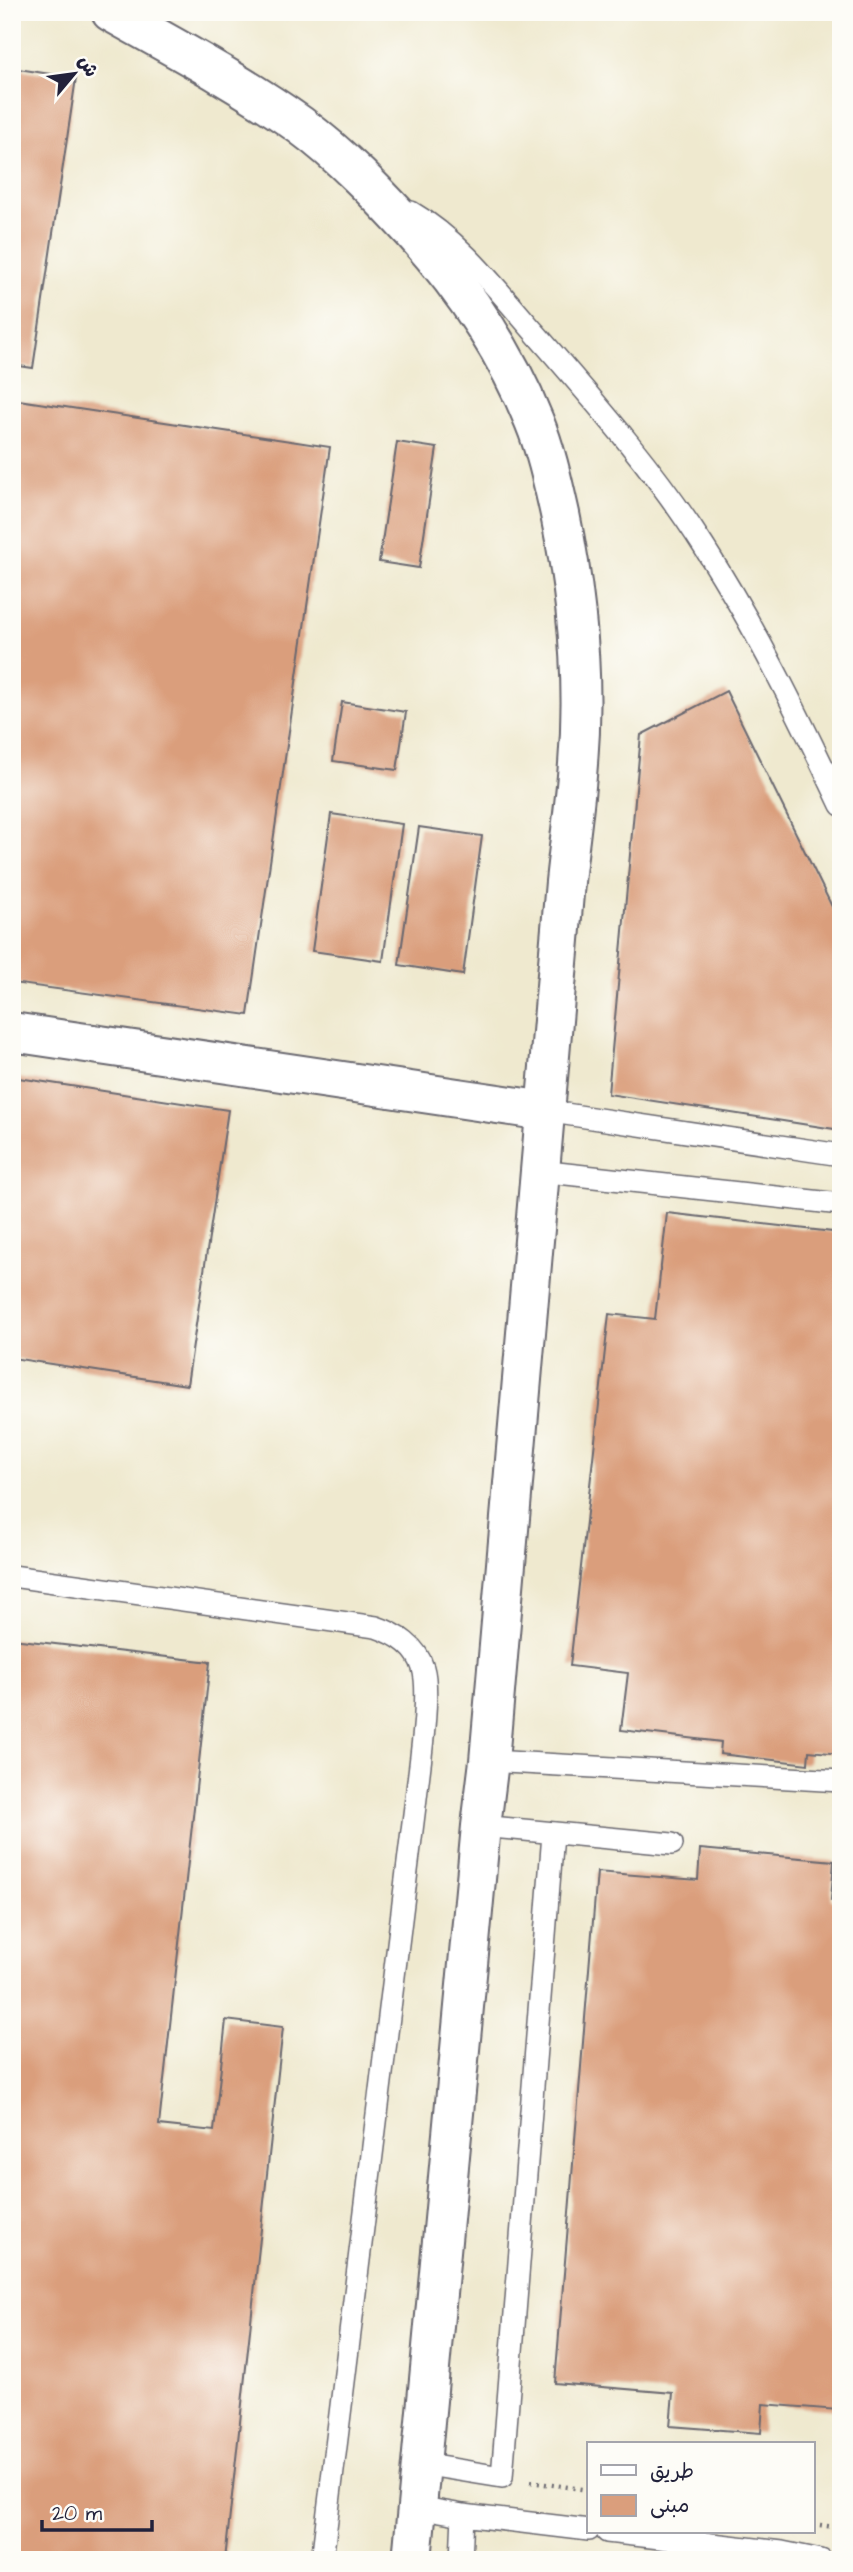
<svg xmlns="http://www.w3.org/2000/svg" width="853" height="2572" font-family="'Architects Daughter','Playpen Sans Arabic',sans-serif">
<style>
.building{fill:#da9e7c}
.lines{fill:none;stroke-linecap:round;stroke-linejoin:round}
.lane-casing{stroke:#6a686f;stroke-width:24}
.street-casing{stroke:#6a686f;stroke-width:42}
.path{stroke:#6a686f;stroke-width:4.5;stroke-dasharray:2 5;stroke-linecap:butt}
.lane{stroke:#fff;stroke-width:21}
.street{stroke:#fff;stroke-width:38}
</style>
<rect width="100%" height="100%" fill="#fdfcf7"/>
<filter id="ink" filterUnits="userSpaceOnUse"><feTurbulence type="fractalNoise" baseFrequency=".0143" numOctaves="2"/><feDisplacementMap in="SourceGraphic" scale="14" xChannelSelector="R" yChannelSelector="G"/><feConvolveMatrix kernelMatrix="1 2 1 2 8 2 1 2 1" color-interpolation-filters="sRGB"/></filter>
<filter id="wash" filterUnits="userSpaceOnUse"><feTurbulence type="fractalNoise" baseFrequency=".00686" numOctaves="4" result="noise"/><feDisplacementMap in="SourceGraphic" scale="28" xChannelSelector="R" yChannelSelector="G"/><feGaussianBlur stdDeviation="1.57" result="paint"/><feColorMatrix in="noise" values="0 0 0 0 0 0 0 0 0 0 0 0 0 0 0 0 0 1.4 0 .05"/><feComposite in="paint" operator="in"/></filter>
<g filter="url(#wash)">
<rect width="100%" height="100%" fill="#efe9cf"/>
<g id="blocks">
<!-- building -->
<path class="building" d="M12,68L76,78L33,368L12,365Z
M12,399L330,447L248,1015L12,983Z
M397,442L437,448L419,568L379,562Z
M726,691L841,925V1130L608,1094L641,735Z
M342,702L406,712L397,770L333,761Z
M331,814L402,824L383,961L312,951Z
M419,827L482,836L463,975L399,965Z
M12,1077L228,1110L187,1385L12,1358Z
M667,1213L841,1233V1754L809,1751L808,1764L720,1754L721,1742L621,1730L628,1673L570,1666L609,1314L655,1319Z
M12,1639L210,1662L159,2125L214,2131L226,2020L283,2027L225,2560H12Z
M700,1849L834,1861L831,1900L841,1901V2376L838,2410L763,2404L761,2433L670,2426L673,2393L555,2383L597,1872L698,1880Z"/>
</g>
</g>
<g filter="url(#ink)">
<use href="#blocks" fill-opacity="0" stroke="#6a686f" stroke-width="2"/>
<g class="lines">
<!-- lane casing -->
<g class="lane-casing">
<path id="lane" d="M411,212C461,241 498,291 536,334C595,402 656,471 704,547C756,628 800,718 841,805
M545,1111L841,1155
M539,1171L841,1204
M12,1576L376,1627C397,1634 417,1647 423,1668C431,1694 419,1769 416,1798L322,2560
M489,1761L841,1781
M481,1826L672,1844
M421,2464L502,2477L553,1834
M417,2507L463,2515L589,2530
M607,2532L782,2552L821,2560
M461,2560L463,2515"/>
</g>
<!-- street casing -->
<g class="street-casing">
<path id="street" d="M111,12C175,48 241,83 300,125C342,156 378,194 413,232C463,288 506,351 534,421C546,450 553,483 560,514C577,596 585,681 578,764C575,804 569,843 565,882L489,1761L481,1826L412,2560
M12,1032L545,1111"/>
</g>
<!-- path -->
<path class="path" d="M531,2482L589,2490
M813,2524L841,2528"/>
<!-- lane -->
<use href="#lane" class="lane"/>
<!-- street -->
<use href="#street" class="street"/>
</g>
</g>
<!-- margin -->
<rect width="853" height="2572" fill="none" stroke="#fdfcf7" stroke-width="42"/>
<!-- legend -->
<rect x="587" y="2442" width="228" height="91" fill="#fdfcf7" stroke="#a5a5ac" stroke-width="2"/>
<rect x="601" y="2465" width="35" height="10" fill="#ffffff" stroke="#a5a5ac" stroke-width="2"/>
<text x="650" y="2478" font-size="21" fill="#22223b">طريق</text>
<rect x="601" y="2495" width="35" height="21" fill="#da9e7c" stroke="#a5a5ac" stroke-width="2"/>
<text x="650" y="2512" font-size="21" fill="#22223b">مبنى</text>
<!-- north arrow -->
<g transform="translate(74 74) rotate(61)" stroke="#fdfcf7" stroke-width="5" paint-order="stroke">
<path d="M0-5L12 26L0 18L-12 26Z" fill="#22223b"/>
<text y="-10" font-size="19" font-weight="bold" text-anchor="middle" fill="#22223b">ش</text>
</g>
<!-- scale -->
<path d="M42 2520v10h110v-10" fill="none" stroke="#22223b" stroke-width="3.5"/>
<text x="52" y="2520" font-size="21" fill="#22223b" stroke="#fdfcf7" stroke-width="5" paint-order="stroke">20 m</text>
</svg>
